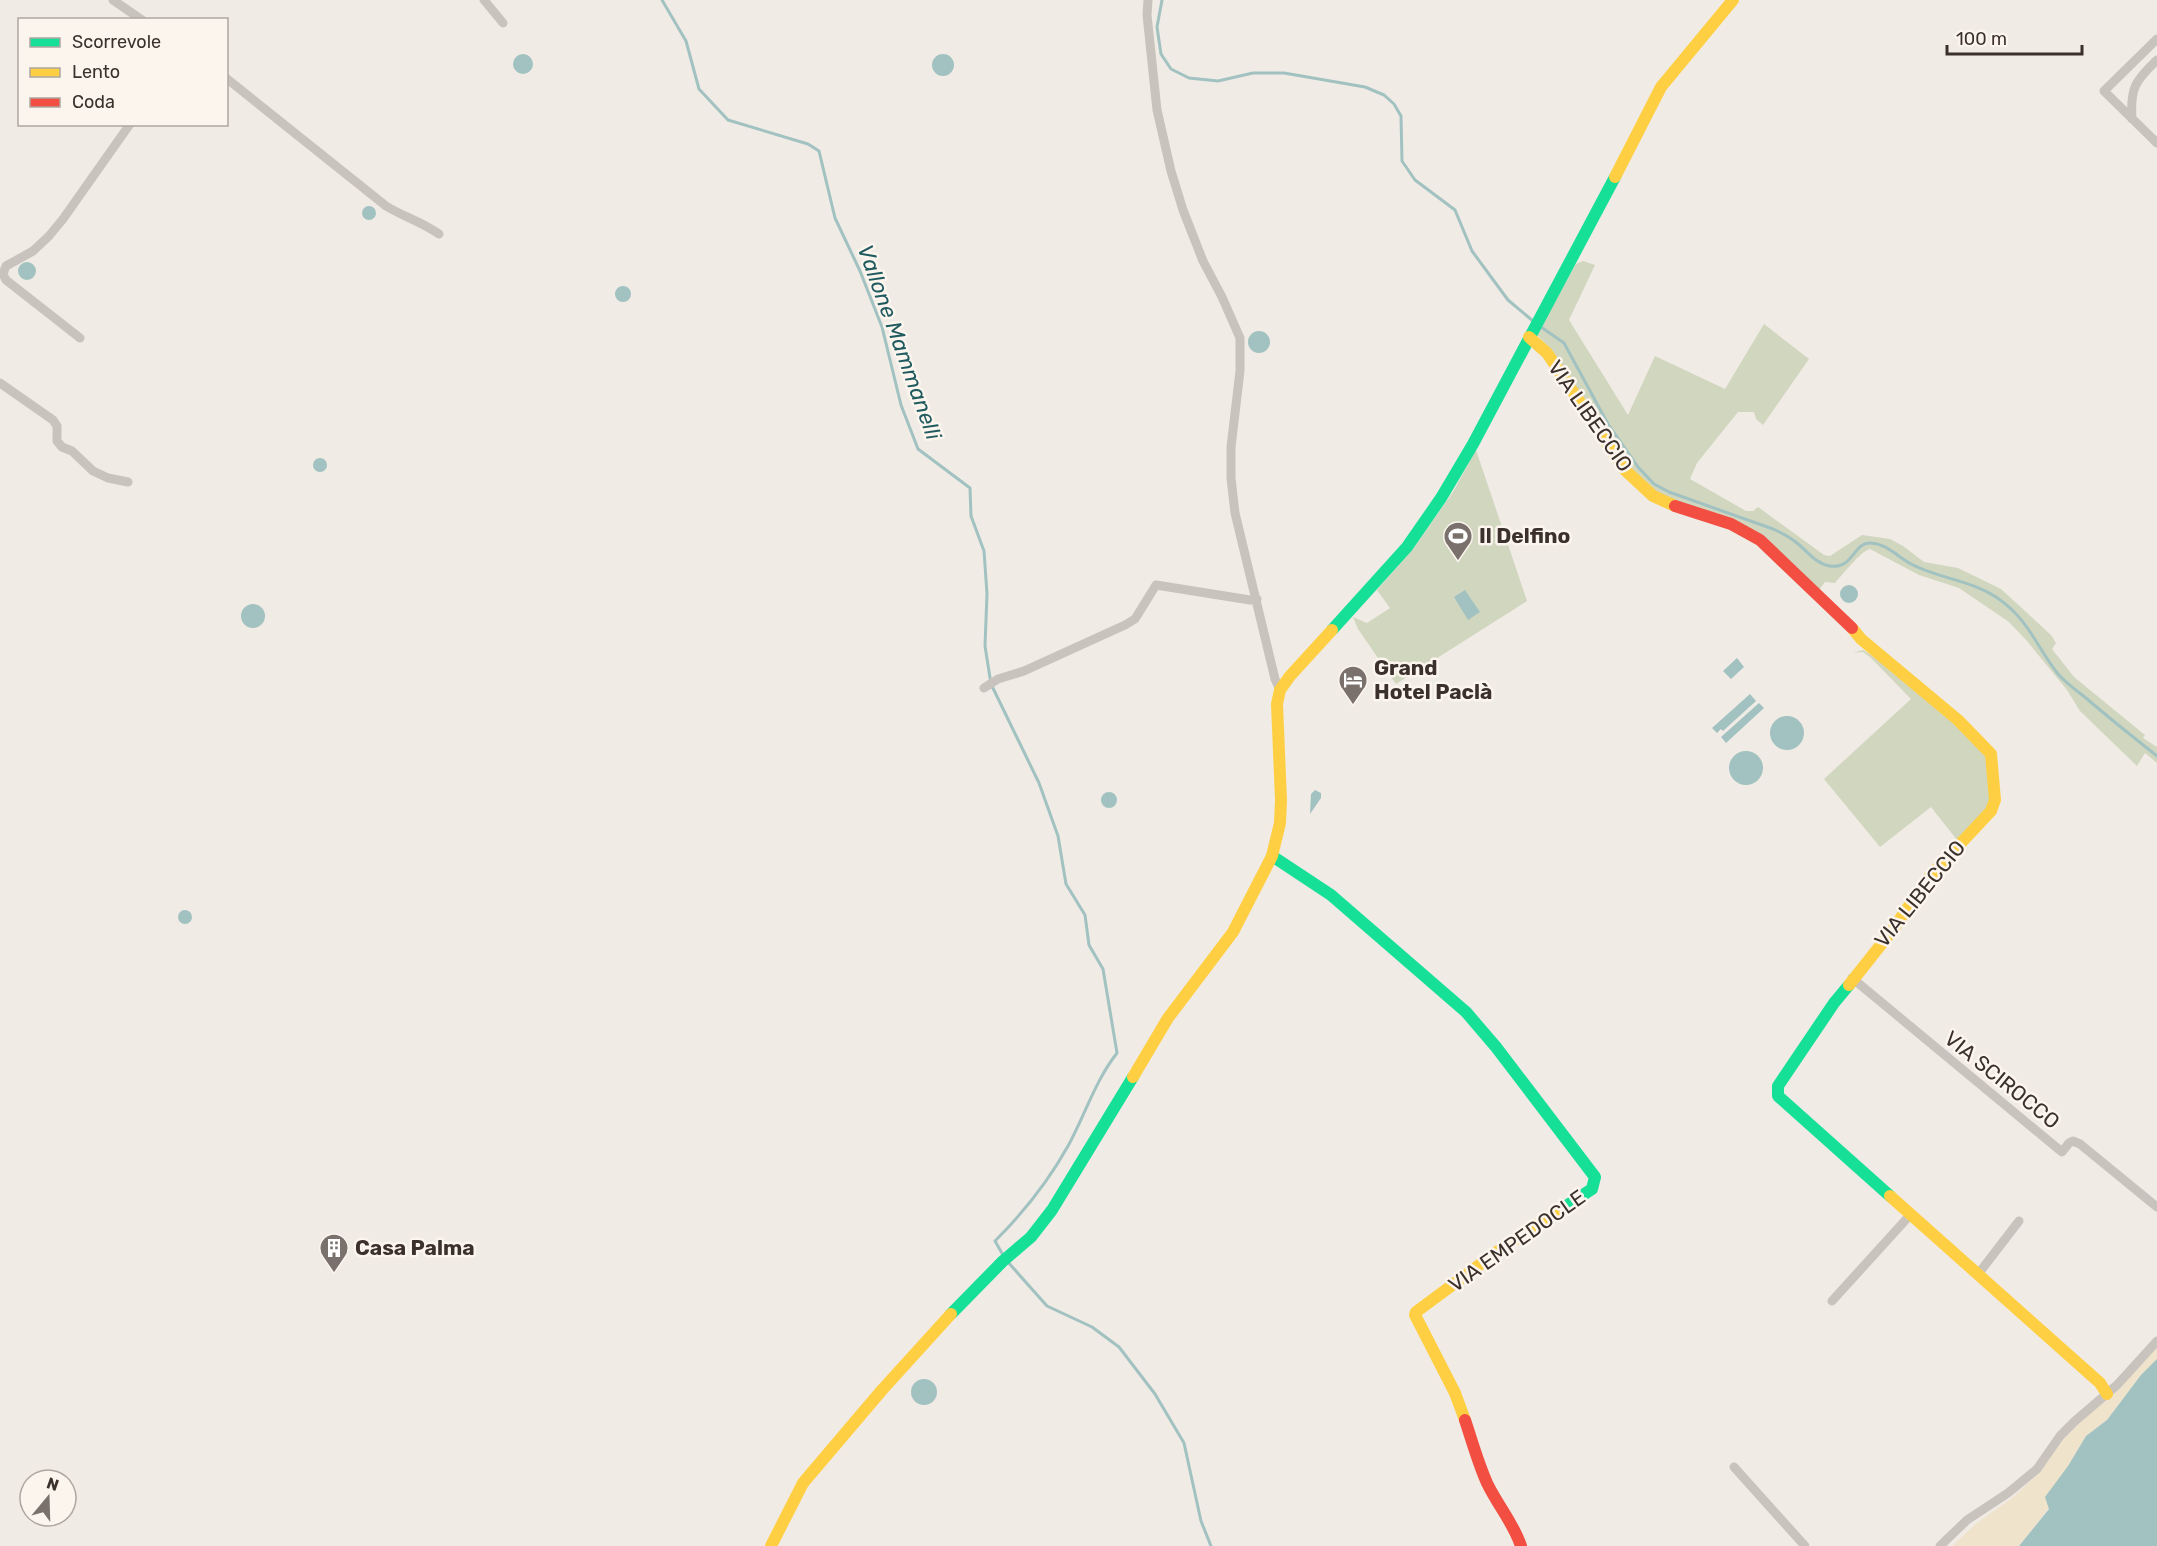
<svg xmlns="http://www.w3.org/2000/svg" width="2157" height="1546" font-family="Rubik,sans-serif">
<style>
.green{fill:#d1d6bf}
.sand{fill:#efe3cc}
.water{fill:#a1c2c1}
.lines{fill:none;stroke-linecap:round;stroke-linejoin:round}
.stream{stroke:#a1c2c1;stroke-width:3}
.street{stroke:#c9c3be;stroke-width:9}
.fast{stroke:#16e098;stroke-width:12}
.slow{stroke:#ffcf43;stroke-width:12}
.jam{stroke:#f24e42;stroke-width:12}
.labels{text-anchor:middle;stroke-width:5;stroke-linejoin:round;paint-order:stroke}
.street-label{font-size:21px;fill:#3b302b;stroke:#fbf5ee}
.poi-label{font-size:21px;font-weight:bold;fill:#3b302b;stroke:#fbf5ee;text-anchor:start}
.water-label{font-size:22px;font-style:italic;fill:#1f5a5e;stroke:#fbf5ee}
</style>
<rect width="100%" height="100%" fill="#f0ebe5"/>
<!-- green -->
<path class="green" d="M1583,261L1595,265L1569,320L1628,415L1655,356L1725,389L1764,324L1809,359L1763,425L1756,419L1754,412H1738L1697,463L1690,479L1746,511H1753L1758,507L1824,555L1830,556L1862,535L1890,539L1903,546L1924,562L1958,568L2001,589L2051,635L2056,643L2052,649L2074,677L2145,735L2143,738L2157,747V763L2145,753L2137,766L2080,711L2067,690L2027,641L2009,622L1959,588L1919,575L1870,549C1862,550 1842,575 1835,583L1825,582L1819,590L1798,572L1715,516L1655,492L1627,465L1547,345L1537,335L1576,264Z
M1476,450L1527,601L1396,684L1358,629L1353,617L1367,623L1390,608L1377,590L1414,548L1453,492Z
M1863,650L1868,653L1926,696L1988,756L1990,804L1957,840L1931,807L1880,847L1824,779L1911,699L1871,658L1863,652L1853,653Z"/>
<!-- sand -->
<path class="sand" d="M2157,1345V1359L2141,1375L2107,1420L2086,1436L2068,1466L2049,1508L2019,1546H1952L1978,1522L2012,1498L2040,1472L2062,1440Z"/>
<!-- water -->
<path class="water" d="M932 65a11 11 0 1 1 22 0a11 11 0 1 1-22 0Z
M513 64a10 10 0 1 1 20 0a10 10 0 1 1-20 0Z
M362 213a7 7 0 1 1 14 0a7 7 0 1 1-14 0Z
M18 271a9 9 0 1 1 18 0a9 9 0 1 1-18 0Z
M615 294a8 8 0 1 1 16 0a8 8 0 1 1-16 0Z
M1248 342a11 11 0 1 1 22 0a11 11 0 1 1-22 0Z
M313 465a7 7 0 1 1 14 0a7 7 0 1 1-14 0Z
M1840 594a9 9 0 1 1 18 0a9 9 0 1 1-18 0Z
M1465,590L1480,612L1468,620L1454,597Z
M241 616a12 12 0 1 1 24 0a12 12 0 1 1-24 0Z
M1737,658L1744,667L1731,679L1723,671Z
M1750,694L1756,701L1723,731L1721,729L1717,733L1712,728Z
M1759,703L1764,708L1726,743L1721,737Z
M1770 733a17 17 0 1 1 34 0a17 17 0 1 1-34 0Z
M1729 768a17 17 0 1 1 34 0a17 17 0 1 1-34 0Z
M1315,790L1321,793V798L1310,814L1311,794Z
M1101 800a8 8 0 1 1 16 0a8 8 0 1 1-16 0Z
M178 917a7 7 0 1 1 14 0a7 7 0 1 1-14 0Z
M2157,1359V1546H2019L2049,1509L2045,1497L2068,1466L2086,1436L2107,1420L2141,1375Z
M911 1392a13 13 0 1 1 26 0a13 13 0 1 1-26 0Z"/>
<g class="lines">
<!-- stream -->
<path class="stream" d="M662,0L686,41L699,89L728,120L808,144L819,151L835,218L860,271L882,327L901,405L918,449L970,488L971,516L984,551L987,594L985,646L991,684L1039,783L1058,836L1066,884L1085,915L1089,945L1103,969L1117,1053C1095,1081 1085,1115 1068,1146C1048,1182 1024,1212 995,1241L1003,1255
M1162,0L1157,27L1161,54L1171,69L1189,78L1218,81L1253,73H1284L1365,87L1384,95L1394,104L1401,116L1402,161L1415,180L1455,210L1472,251L1508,300L1533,321
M1541,327L1564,343L1608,424L1638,467L1654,484L1669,492L1773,529C1782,533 1790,537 1797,543C1807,551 1816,564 1830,566C1853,570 1854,541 1871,543C1887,544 1898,557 1911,564C1937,578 1970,580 1996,597C2028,618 2036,646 2058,674C2066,683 2077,691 2086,698C2109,718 2133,737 2157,756
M1007,1261L1047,1306L1092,1327L1119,1347L1155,1394L1184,1443L1201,1521L1211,1546"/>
<!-- street -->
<path class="street" d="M113,0L142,20
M484,0L503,23
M1148,0L1147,15L1157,110L1171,171L1183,210L1203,261L1222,297L1240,338V371L1231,447V478L1235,513L1275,679L1280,690
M2157,39L2104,91L2157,143
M226,78L386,206C404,217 420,221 439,234
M2132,119C2130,88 2135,81 2157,60
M80,338L6,280L3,274L6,266L33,251L49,236L63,219L130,124
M0,383L53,420L57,426V441L62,447L72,451L93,471L108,478L128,482
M984,688L998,679L1024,671L1125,625L1135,619L1156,585L1250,600L1257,599
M1852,978L2062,1152L2069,1143L2073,1141L2080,1144L2157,1207
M1979,1273L2019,1221
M1832,1301L1911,1214
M1734,1467L1805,1546
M1940,1546L1967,1520L2008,1493L2037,1469L2060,1436L2075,1421L2117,1385L2157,1341"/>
<!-- fast -->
<path class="fast" d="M1332,630L1407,547L1441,498L1473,444L1615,177
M1272,856L1331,895L1466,1012L1496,1047L1595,1177L1592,1189L1560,1210
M1849,985L1834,1003L1778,1086V1096L1890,1196
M951,1314L1003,1261L1031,1237L1052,1210L1133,1077"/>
<!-- slow -->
<path class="slow" d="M1615,177L1661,87L1733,0
M1529,337L1547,353L1625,470L1653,496L1675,506
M1849,985L1891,932L1930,876L1991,811L1995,800L1991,754L1958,720L1861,639L1852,628
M1133,1077L1168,1018L1233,932L1272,856L1280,823L1281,800L1277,704L1280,690L1290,676L1332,630
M1890,1196L2100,1383L2107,1394
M1465,1420L1455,1393L1415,1315L1416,1312L1505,1246L1560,1210
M771,1546L803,1483L882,1390L951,1314"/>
<!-- jam -->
<path class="jam" d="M1675,506L1731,524L1760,540L1852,628
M1465,1420C1472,1441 1478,1463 1487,1483C1498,1506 1513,1522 1521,1546"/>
</g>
<!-- icons -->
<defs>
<g id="stadium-pin" transform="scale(1.5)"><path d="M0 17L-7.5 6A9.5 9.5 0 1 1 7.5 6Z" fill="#7a716c" stroke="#fbf5ee"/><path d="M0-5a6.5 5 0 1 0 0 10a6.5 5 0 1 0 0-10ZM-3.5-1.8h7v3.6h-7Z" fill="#fff"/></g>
<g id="hotel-pin" transform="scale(1.5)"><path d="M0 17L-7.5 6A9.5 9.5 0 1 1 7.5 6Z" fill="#7a716c" stroke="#fbf5ee"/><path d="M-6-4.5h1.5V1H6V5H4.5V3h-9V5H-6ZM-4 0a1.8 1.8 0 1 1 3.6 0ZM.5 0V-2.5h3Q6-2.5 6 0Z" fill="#fff"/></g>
<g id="building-pin" transform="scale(1.5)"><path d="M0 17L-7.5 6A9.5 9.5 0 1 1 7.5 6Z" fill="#7a716c" stroke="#fbf5ee"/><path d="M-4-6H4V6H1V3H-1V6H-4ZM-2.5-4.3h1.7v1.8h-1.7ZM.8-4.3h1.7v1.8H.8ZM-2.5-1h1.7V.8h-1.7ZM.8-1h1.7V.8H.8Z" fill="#fff"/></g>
</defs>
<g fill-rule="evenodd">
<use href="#stadium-pin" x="1458" y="536"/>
<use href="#hotel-pin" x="1353" y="680"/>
<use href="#building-pin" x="334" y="1248"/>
</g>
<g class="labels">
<!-- street labels -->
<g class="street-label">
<text transform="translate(1590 416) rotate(55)" y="7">VIA LIBECCIO</text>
<text transform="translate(1920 894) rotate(-51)" y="7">VIA LIBECCIO</text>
<text transform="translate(2002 1080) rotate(39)" y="7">VIA SCIROCCO</text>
<text transform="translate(1517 1241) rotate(-35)" y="7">VIA EMPEDOCLE</text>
</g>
<!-- poi labels -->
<g class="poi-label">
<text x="1479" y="543">Il Delfino</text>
<text x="1374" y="675">Grand<tspan x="1374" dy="24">Hotel Paclà</tspan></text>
<text x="355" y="1255">Casa Palma</text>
</g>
<!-- water labels -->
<g class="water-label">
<text transform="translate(900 342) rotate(70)" y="8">Vallone Mammanelli</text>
</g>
</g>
<!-- legend -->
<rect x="18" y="18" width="210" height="108" fill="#fbf5ee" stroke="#aea6a0" stroke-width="1.5"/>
<rect x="30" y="38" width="30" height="9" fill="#16e098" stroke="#aea6a0" stroke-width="1.5"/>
<text x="72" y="48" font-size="18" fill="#3b302b">Scorrevole</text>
<rect x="30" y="68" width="30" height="9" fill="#ffcf43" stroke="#aea6a0" stroke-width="1.5"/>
<text x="72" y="78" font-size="18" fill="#3b302b">Lento</text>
<rect x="30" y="98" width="30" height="9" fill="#f24e42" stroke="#aea6a0" stroke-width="1.5"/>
<text x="72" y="108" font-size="18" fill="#3b302b">Coda</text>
<!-- north arrow -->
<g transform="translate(48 1498) rotate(19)"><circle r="28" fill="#fbf5ee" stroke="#aea6a0" stroke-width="1.5"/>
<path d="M0-4.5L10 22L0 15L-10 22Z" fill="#7a716c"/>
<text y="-9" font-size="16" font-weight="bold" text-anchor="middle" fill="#3b302b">N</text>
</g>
<!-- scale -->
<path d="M1947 45v9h135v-9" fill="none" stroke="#3b302b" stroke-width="3"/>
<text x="1956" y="45" font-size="18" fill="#3b302b" stroke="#fbf5ee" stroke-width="4.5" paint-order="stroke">100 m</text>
</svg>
